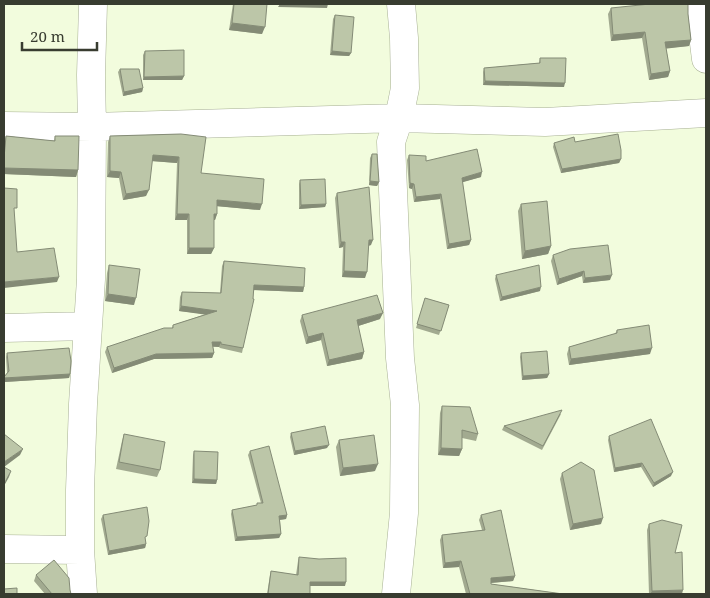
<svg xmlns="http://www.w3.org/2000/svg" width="710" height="598" font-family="'Noto Serif',serif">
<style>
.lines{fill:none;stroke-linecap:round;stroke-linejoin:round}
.minor-casing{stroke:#a7b093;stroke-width:29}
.minor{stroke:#fff;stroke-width:28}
.wall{fill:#a2aa90}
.shaded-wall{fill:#848b76}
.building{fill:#bcc6a8;stroke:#848b76}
</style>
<rect width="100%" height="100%" fill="#f2fcdd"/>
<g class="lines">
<!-- minor casing -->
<g class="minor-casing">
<path id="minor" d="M701,4V19L706,59
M4,126L92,127L399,118L545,122L706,113
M4,328L88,326
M4,549L80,550
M83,594L80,550V490L83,404L91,279L92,127L91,75L93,4
M396,594L404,513L405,405L400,358L391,142L399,118L405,88L404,38L401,4"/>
</g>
<!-- minor -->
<use href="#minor" class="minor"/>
</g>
<!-- wall -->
<path class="wall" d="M233,4H267L262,34L229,30Z
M611,8L688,14L691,40L689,46L666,48L670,71L668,77L649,80L642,38L611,41L608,14Z
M335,15L351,53L349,56L330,55L333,19Z
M145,51L184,76L182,80H143V55Z
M540,58L564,87L483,85V72L484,68L539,63Z
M120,69L143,88L142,92L123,96L118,72Z
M181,134L201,173L260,210L217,206V214L215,220H214V248L211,254H187V220H175L177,163L152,161L146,196L123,200L119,178L107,177L108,142L110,136Z
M6,136L54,141L55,136L78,170L76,177L4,174V142Z
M554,143L621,159L619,163L561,173L553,147Z
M372,154L379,182L377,186L369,185L370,158Z
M409,155L426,161L481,177L462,182L471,240L469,245L447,249L440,199L414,202L412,189L409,188L407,160Z
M300,180L326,204L325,207L299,209V184Z
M337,193L371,245L368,246L365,278L342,277L343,247L339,248L335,198Z
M521,204L551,246L548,254L522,259L518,211Z
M553,255L610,280L583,283L582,276L557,285L551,261Z
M224,261L304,287L303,292L253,290L243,348L242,353L220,348L219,347H213L214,353L212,358L154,359L112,373L105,352L107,347L172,328L173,325L206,314L179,311L180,297L182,292L220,293L222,266Z
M109,265L134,305L105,301L107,273Z
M496,275L540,291L500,301L495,279Z
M425,298L449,305L439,335L416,328Z
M302,315L380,319L358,326L364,352L362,359L327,366L321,340L306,344L300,321Z
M617,330L650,354L569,365L567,354L569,347L615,334Z
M7,353L70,374L69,378L4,382V377L7,373L6,357Z
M521,353L549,374L547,378L522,380L520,357Z
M442,406L478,434L476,441L462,438V449L459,456L438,455L440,413Z
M561,414L542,450L502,430L504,426Z
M291,433L327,448L294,455L290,437Z
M124,434L160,470L157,477L116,469L122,441Z
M609,436L671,476L653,487L641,467L614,472L608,440Z
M339,440L375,471L340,476L336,447Z
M194,451L217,480L216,484L192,483L193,455Z
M250,451L287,515L286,519L280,520L281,534L279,538L235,541L231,514L232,510L257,505V503H261L248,455Z
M562,473L601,524L570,530L560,479Z
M103,515L145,540L146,544L145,548L108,555L101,519Z
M481,515L515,576L513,581L491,583V584L563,594H466L459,567L443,568L440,540L442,535L482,530L479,520Z
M649,524L682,594H649L647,530Z
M299,557L345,586H310V594H267L270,575L271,571L296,575L298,561Z
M36,575L70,590L71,594H45L34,581Z"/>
<!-- shaded-wall -->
<path class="shaded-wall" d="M280,4H328L327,8L278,7Z
M232,23L265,27L262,34L229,30Z
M645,32L642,38L611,41L613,35Z
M691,40L689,46L663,49L665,42Z
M332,51L351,53L349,56L330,55Z
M670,71L668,77L649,80L651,74Z
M184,76L182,80H143L144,77Z
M485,81L565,83L564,87L483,85Z
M143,88L142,92L123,96L124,92Z
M153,155L179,157L177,163L151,161Z
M621,159L619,163L561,173L562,169Z
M4,168L78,170L76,177L4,174Z
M110,171L121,172L119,178L107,177Z
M482,172L481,177L460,183L462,178Z
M370,181L379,182L377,186L369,185Z
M410,183L414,184L412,189L409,188Z
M149,190L146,196L123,200L126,194Z
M441,194L440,199L414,202L416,197Z
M217,200L262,204L260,210L215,206Z
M326,204L325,207L299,209L301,205Z
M177,214H189L187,220H175Z
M214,214H217L215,220H211Z
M369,240H373L371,245L367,246Z
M471,240L469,245L447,249L449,244Z
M341,242H345L343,247L339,248Z
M551,246L548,254L522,259L525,251Z
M189,248H214L211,254H187Z
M344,271L367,272L365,278L342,277Z
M584,271L582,276L557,285L559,279Z
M612,275L610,280L583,283L585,278Z
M59,277L57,282L4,288V282Z
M254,285L304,287L303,292L252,290Z
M541,287L540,291L500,301L502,297Z
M108,294L136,298L134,305L105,301Z
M181,306L217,311L215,316L179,311Z
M383,313L380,319L355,327L357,320Z
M323,333L321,340L306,344L308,337Z
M212,342H221L219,347L210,346Z
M652,348L650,354L569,365L571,359Z
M364,352L362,359L327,366L329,360Z
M214,353L212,358L154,359L112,373L114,368L156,354Z
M70,374L69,378L4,382V378Z
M549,374L547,378L522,380L523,376Z
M329,445L327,448L294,455L295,451Z
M441,448L462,449L459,456L438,455Z
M23,449L20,455L4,467V462Z
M642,463L641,467L614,472L615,468Z
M378,464L375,471L340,476L343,468Z
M11,471L9,477L4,486V484Z
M673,472L671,476L653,487L654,483Z
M194,479L217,480L216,484L192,483Z
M287,515L286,519L278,520L279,516Z
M603,518L601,524L570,530L573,524Z
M281,534L279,538L235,541L237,537Z
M146,544L145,548L108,555L109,551Z
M461,561L459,567L443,568L445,563Z
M515,576L513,581L489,583L491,578Z
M310,582H346L345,586H309Z
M683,590L682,594H650L652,591Z"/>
<!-- building -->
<path class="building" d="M234,4H267L265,27L232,23Z
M650,4H688V14L691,40L665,42L670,71L651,74L645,32L613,35L611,8Z
M335,15L354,17L351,53L332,51Z
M184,50V76L144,77L145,51Z
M540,58H566L565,83L485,81L484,68L540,63Z
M120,69H139L143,88L124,92Z
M181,134L206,137L201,173L264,179L262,204L217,200V214H214V248H189V214H177L179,157L153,155L149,190L126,194L121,172L110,171V136Z
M618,134L621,150V159L562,169L554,143L574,137L575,142Z
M6,136L55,141V136H79L78,170L4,168V158Z
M477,149L482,172L462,178L471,240L449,244L441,194L416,197L414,184L410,183L409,155L426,156V161Z
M372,154H377L379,182L370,181Z
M325,179L326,204L301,205L300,180Z
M369,187L373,240H369L367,272L344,271L345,242H341L337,193Z
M4,188L17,189V208H14L17,252L54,248L59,277L4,282Z
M547,201L551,246L525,251L521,204Z
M608,245L612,275L585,278L584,271L559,279L553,255L570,249Z
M224,261L305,268L304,287L254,285L253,299H254L243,348L221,344V342H212L214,353L156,354L114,368L107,347L164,328H173V325L217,311L181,306L182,292L221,293Z
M109,265L140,269L136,298L108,294Z
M539,265L541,287L502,297L496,275Z
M377,295L383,313L357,320L364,352L329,360L323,333L308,337L302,315Z
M425,298L449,305L441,331L417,324Z
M649,325L652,348L571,359L569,347L617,333V330Z
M69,348L71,361L70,374L4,378V377L9,371L7,353Z
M547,351L549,374L523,376L521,353Z
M442,406L470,407L478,434L462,430V449L441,448Z
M562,410L543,446L504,426Z
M651,419L673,472L654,483L642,463L615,468L609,436Z
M325,426L329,445L295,451L291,433Z
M4,434L23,449L4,462Z
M124,434L165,442L160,470L119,462Z
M374,435L378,464L343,468L339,440Z
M269,446L287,515L279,516L281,534L237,537L232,510L257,505V503H263L250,451Z
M194,451L218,452L217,480L194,479Z
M581,462L594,470L603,518L573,524L562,473Z
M4,467L11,471L4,484Z
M147,507L149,521L147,536L145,537L146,544L109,551L103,515Z
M501,510L515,576L491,578V584L563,594H470L461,561L445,563L442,535L485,530L481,515Z
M662,520L682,525L675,553L682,552L683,590L652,591L649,524Z
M299,557L319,559L346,558V582H310V594H268L271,571L298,575Z
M54,560L69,578L70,590L71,594H52L36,575Z
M17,588V594H4V589Z"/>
<!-- border -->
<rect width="710" height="598" fill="none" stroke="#383c30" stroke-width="10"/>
<!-- scale -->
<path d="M22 42v8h75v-8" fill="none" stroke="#383c30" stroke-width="2.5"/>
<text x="30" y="42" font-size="15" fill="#383c30" stroke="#f2fcdd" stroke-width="4" paint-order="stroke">20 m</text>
</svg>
